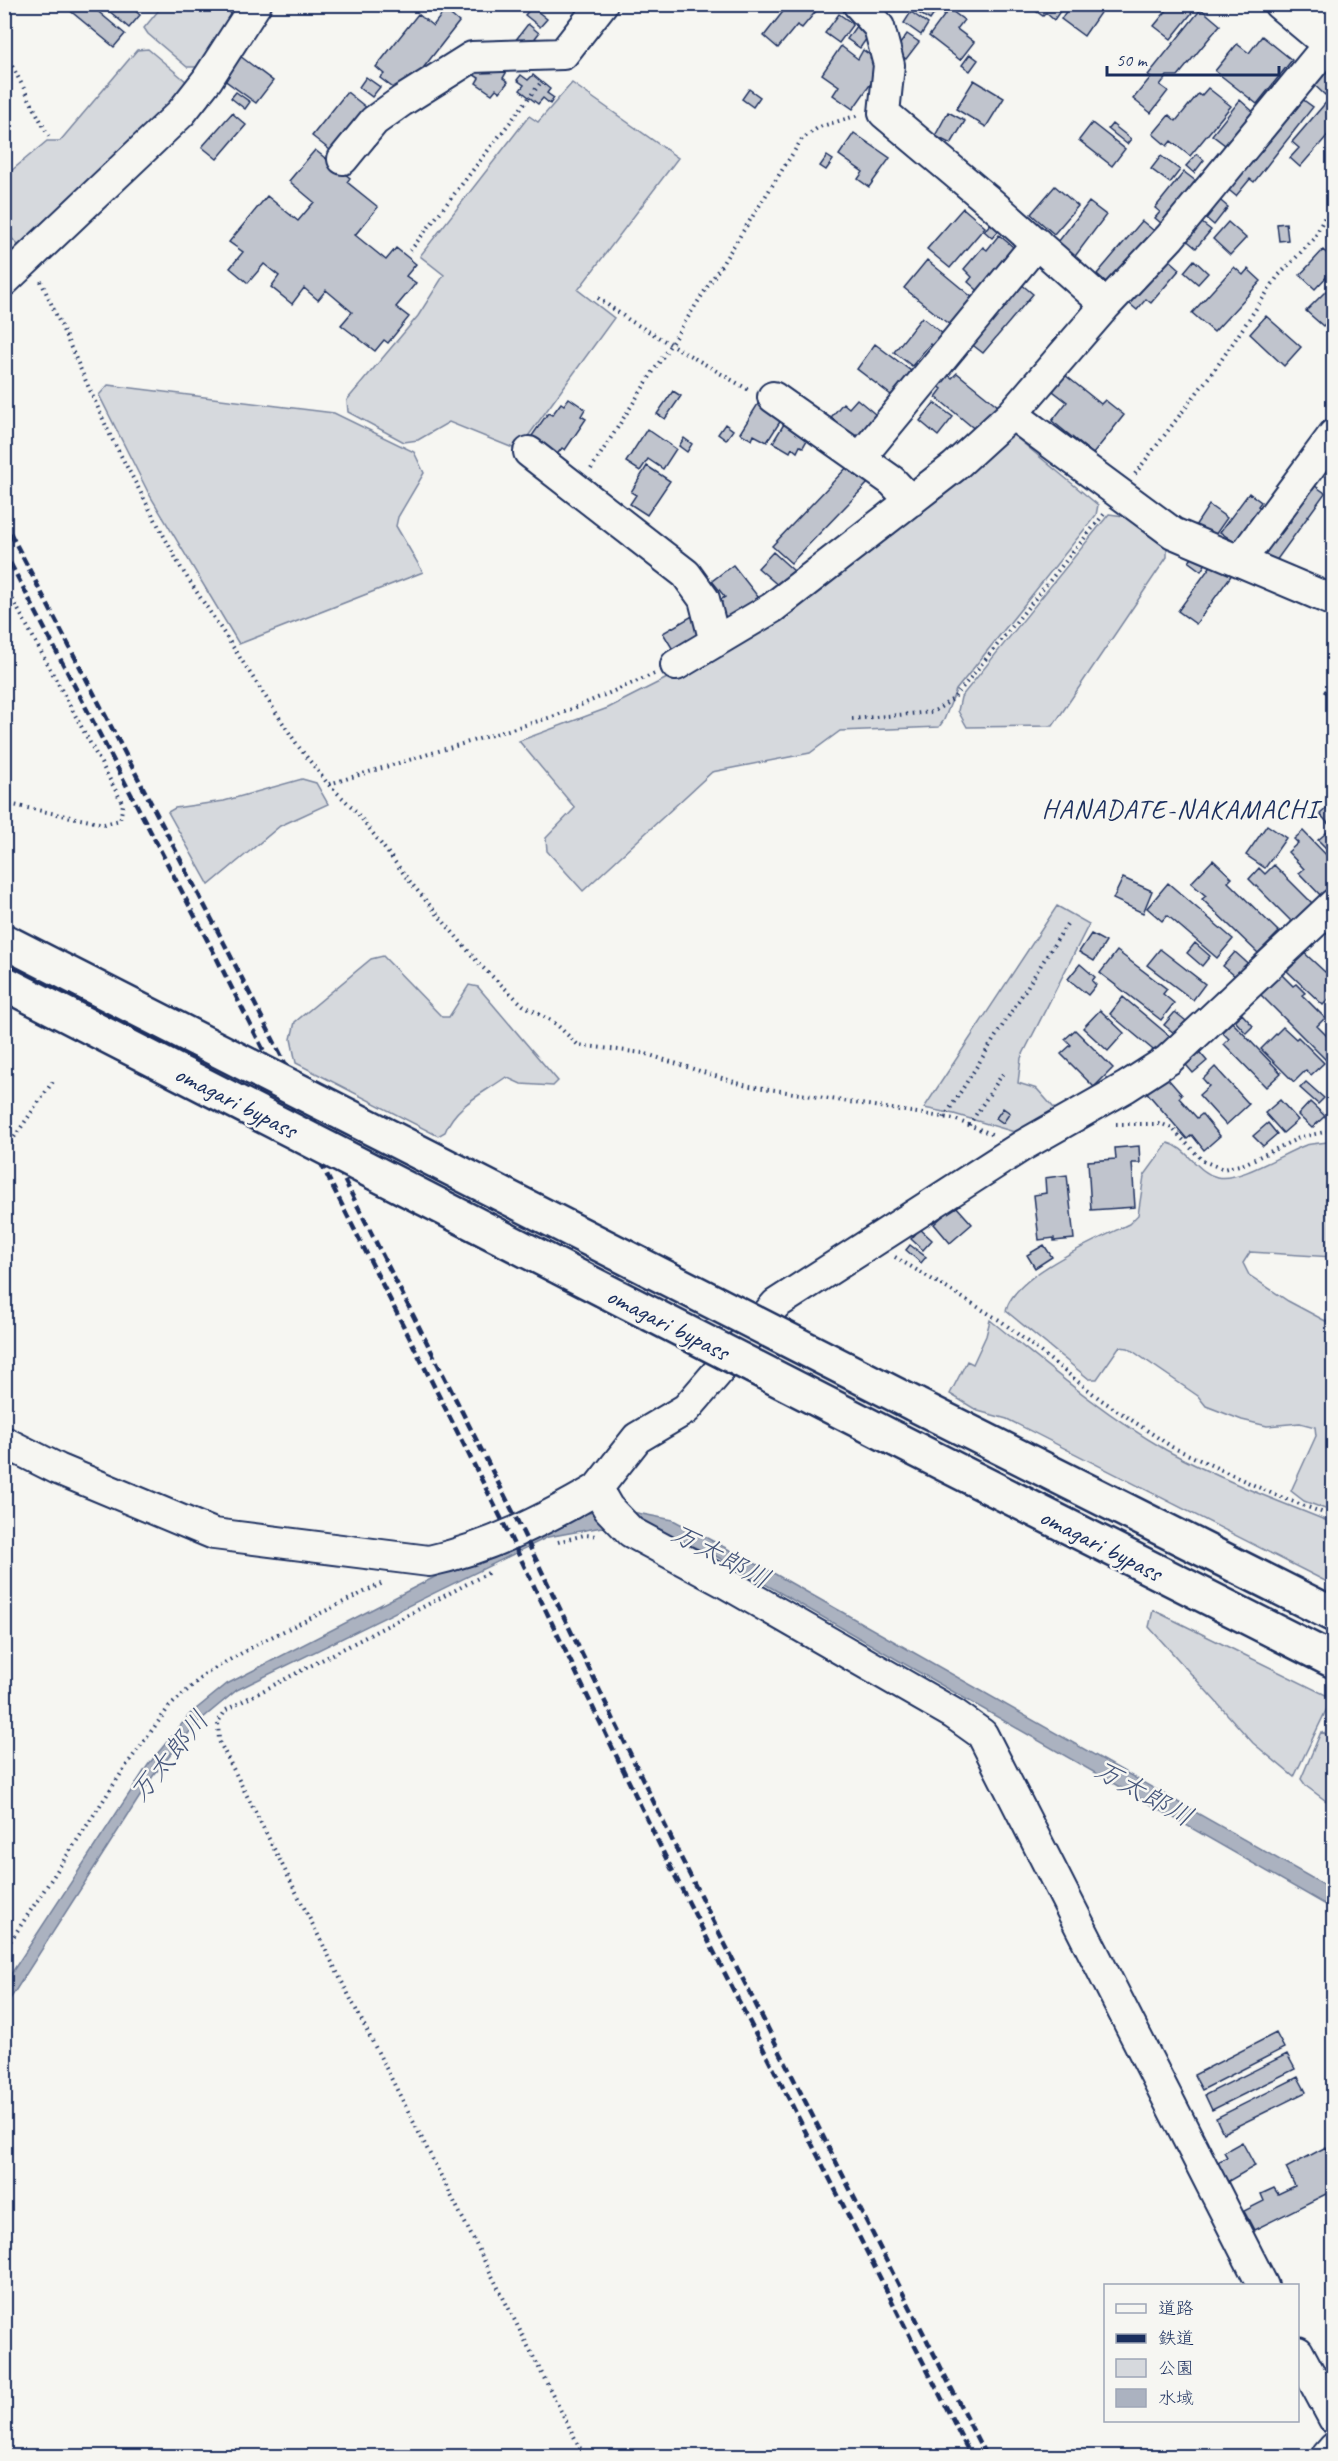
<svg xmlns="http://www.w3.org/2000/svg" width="1338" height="2461" font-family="Caveat,'Klee One',sans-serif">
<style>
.green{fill:#d6d9dd;stroke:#78849e;stroke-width:1.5}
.water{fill:#abb2c0;stroke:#717e99;stroke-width:1.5}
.building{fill:#c0c4cd;stroke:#1b2f5e;stroke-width:1.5}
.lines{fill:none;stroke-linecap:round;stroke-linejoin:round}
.minor-casing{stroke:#1b2f5e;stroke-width:34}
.highway-casing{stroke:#1b2f5e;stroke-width:38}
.path{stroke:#1b2f5e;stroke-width:4;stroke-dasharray:1.5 4.5;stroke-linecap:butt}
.minor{stroke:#f6f6f2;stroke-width:30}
.highway{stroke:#f6f6f2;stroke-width:33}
.rail{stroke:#1b2f5e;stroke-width:4.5;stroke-dasharray:9 4.5;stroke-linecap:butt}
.highway-bridge-casing{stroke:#1b2f5e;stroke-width:38;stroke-linecap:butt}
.highway-bridge{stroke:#f6f6f2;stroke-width:33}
.labels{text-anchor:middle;stroke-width:5;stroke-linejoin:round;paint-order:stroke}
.street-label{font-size:26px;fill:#1b2f5e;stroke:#f6f6f2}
.neighbourhood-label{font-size:27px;letter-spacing:1.5px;fill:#1b2f5e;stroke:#f6f6f2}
.water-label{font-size:27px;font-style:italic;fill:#46567b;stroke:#f6f6f2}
</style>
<rect width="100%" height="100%" fill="#f6f6f2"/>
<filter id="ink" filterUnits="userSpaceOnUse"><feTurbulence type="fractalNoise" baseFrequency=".0167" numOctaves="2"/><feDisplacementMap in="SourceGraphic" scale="12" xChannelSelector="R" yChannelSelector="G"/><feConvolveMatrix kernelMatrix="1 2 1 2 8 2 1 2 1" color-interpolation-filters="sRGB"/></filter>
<g filter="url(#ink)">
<!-- green -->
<path class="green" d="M163,5H240L197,67H187L148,34L144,28Z
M148,49L187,82L185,93L28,245H18L5,231V176L47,141H60L137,50Z
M572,83L678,158L578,290L614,318L518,450L449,422L418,440L404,442L348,412L347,400L418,316L444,275L420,256L529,116L538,122Z
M108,385L334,413L414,452L424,473L398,517L396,526L423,572L239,644L149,494L99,395Z
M1012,434L1098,505L1096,515L956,690L944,720L939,727L840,731L810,753L712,772L583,891L547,851L546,838L575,808L519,741L608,708L675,674Z
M1109,514L1124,516L1167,546V557L1053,726L967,727L958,711L961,697Z
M302,779L316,783L328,804L280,826L209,885L168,812L175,808L224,801Z
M1057,906L1089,924L1021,1058L1018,1083L1037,1089L1061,1116L1021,1134L954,1114L924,1108Z
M383,956L442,1017H449L469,985L478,987L558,1081L553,1086L521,1084L506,1077C484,1093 455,1105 445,1132L438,1136L296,1063L291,1039L295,1022L371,959Z
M1333,1141V1257L1250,1252L1243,1263L1249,1275L1288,1301L1333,1325V1512L1304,1501L1291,1491L1316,1436L1315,1427L1300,1423L1267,1426L1242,1420L1206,1406L1198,1396L1128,1348L1119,1347L1097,1379H1089L1006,1311C1012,1276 1099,1239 1129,1224L1138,1215L1144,1176L1168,1143C1187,1147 1196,1172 1217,1177C1240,1182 1283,1153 1306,1145C1314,1143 1324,1143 1333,1141Z
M990,1320C1046,1365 1103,1414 1166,1450C1219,1479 1277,1501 1333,1523V1585L1007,1419L978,1411L950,1394L967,1361L973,1364L986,1336Z
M1153,1610L1332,1698L1294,1777L1253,1743L1149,1627Z
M1321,1732L1333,1737V1806L1306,1786L1301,1779Z"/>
<!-- water -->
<path class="water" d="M632,1512L673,1520L775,1574L1333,1890V1909L714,1555L652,1530L602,1527L548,1537L237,1690L197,1723L153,1776L5,2007V1983L148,1765L190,1714L227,1684L458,1565L584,1513Z"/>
<!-- building -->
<path class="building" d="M62,4H89L125,34L114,47Z
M101,4H128L140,15L129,28Z
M789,4H822L802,28L797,25L778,48L764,36Z
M915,4H941L930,20L912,9Z
M1032,4H1065L1054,20L1046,13L1043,16L1030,7Z
M1071,4H1095L1102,10L1084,36L1061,19Z
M1172,4H1199L1171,39L1154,26Z
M532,7L547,19L540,27L525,15Z
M949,9L964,20L957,29L974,42L960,60L929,36Z
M1201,9L1220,25L1178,76H1167L1160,85L1168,91L1151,113L1133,99L1151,77L1148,75Z
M445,10L459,22L406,90H396L380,78L384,74L376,67L418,14L433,26Z
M911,12L928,24L921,35L904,23Z
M839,14L853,24L839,43L825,33Z
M528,24L539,33L526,50L515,41Z
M856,26L869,35L860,48L847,39Z
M907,34L919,42L906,59L895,51Z
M1262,36L1292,60L1257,104L1215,71L1237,44L1249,53Z
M841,46L858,59L863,50L884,65L853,109L833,95L839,86L822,74Z
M970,54L978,60L970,71L962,65Z
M240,56L273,81L256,103L223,79Z
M491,62L506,73L503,78L508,82L500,92L496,89L492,94L476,83L479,78L471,73Z
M1324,64L1334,72V86L1325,95L1309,80Z
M521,75L528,80L533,75L550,89L547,93L554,98L550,104L543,98L538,104L520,90L524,85L517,80Z
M366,77L380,87L372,97L359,87Z
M974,80L1004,98L986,127L956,109Z
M1208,88L1231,106L1190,156L1171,141L1167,146L1153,134L1169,115L1176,121L1198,94L1201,96Z
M749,89L760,97L753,107L742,99Z
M236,92L250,102L245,109L231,98Z
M347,92L367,108L350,128L335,154L312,136Z
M1298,96L1313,107L1254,182L1250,179L1236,196L1225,187Z
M1329,99L1334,102V128L1300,167L1290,158L1299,148L1292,142Z
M1240,100L1257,115L1229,148L1212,135Z
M948,112L965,121L951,144L935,136Z
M232,113L246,125L217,159L202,147Z
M1092,123L1125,149L1112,166L1079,140Z
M1112,124L1131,139L1127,144L1108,129Z
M854,133L890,158L869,187L858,179L863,172L839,155Z
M315,150L350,178L347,182L378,207L355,235L386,260L396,248L416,264L406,276L416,283L396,307L409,317L388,343L384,340L375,351L341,325L352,312L326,290L318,300L304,288L292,304L271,287L279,276L264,264L248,283L230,268L243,252L229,242L267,196L298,221L314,202L289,181Z
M1197,154L1204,160L1194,173L1186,166Z
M827,156L833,160L826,170L820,166Z
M1161,156L1180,170L1170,183L1151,169Z
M1184,172L1205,188L1168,229L1155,218L1160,212L1155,208Z
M1055,186L1078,206L1054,234L1031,214Z
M1216,197L1228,207L1214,225L1201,214Z
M1089,202L1106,215L1073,259L1055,246Z
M963,208L985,227L950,268L927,249Z
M996,218L1004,225L992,238L984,231Z
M1198,220L1211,230L1196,248L1184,238Z
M1142,221L1159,235L1114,289L1097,274Z
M1228,222L1246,238L1230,255L1213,239Z
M1286,223L1288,240L1279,241L1277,224Z
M999,235L1019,252L983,295L968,282L972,277L964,269L983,247L987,250Z
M1323,250L1334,260V269L1315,289L1300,275Z
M1163,254L1180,269L1151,303L1146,299L1137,310L1124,299Z
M927,260L973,298L951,326L904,288Z
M1194,260L1208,273L1198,284L1184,272Z
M1234,267L1243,275L1248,269L1261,281L1214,332L1192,313Z
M1020,283L1033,294L983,353L970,343Z
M1334,283V315L1323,326L1306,311Z
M1266,316L1301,347L1284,366L1250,334Z
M922,317L948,338L938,350L930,344L912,366L894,352Z
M875,344L911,371L906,378L908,380L895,398L857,369Z
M946,373L952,378L957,373L998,406L977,431L936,397L942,389L937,385Z
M1065,375L1101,404L1105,400L1124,415L1093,454L1052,421L1067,402L1053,391Z
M673,391L681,396L665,419L657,414Z
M569,398L585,409L581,416L586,419L565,450L562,448L555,457L527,443L548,413L552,415L561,403L564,405Z
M761,399L785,414L767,442L754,435L752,440L740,433Z
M857,399L881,419L860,444L827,422L843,403L849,408Z
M934,403L953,417L938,436L920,421Z
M787,419L811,433L803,447L800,446L797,452L792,448L790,452L773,442Z
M725,424L733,430L726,440L718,434Z
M647,429L676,449L663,469L648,459L640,471L626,462Z
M684,438L692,444L687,452L679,446Z
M851,463L870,481L791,563L772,546Z
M647,466L670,481L647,515L630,504L636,495L631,492Z
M1308,481L1325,493L1273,565L1254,551L1272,527L1281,534L1291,521L1283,516Z
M1249,493L1261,502L1258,506L1269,514L1243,548L1220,532Z
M1209,505L1227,518L1213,538L1195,526Z
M773,552L794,571L780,587L758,568Z
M1196,552L1208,560L1201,571L1189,562Z
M1215,560L1233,573L1196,624L1178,611Z
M733,565L759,598L726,622L715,608L722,602L720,600L725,597L712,581Z
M694,615L706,634L675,653L663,633Z
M1334,676V697L1324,692Z
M1334,802V856L1318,840L1332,828L1320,814Z
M1267,825L1286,838L1265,868L1246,855Z
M1303,831L1334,863V889L1323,898L1299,873L1304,869L1288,852L1298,843L1294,839Z
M1213,860L1232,878L1228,882L1279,932L1258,953L1202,899L1206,896L1191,883Z
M1274,865L1315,906L1295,925L1249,879L1259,868L1265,874Z
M1123,878L1152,891L1143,913L1113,899Z
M1168,883L1233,939L1217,958L1167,915L1162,921L1147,908Z
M1091,934L1106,942L1094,961L1079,952Z
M1195,943L1210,956L1202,966L1187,953Z
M1299,948L1325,972L1334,964V994L1323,1005L1287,971L1293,965L1287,960Z
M1160,949L1205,984L1193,1000L1147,965Z
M1117,951L1167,989L1163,994L1174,1003L1161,1020L1100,973Z
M1235,952L1253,968L1241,981L1223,966Z
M1080,964L1095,977L1092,981L1096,985L1088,995L1068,979Z
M1280,973L1293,986L1296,984L1305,993L1302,995L1325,1018L1317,1026L1334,1043V1068L1259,993Z
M1123,997L1172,1038L1158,1054L1110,1014Z
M1100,1010L1124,1033L1108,1051L1083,1028Z
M1175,1012L1190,1024L1179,1037L1164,1025Z
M1242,1014L1253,1026L1246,1033L1235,1021Z
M1232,1022L1281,1073L1266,1087L1224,1044L1229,1039L1222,1032Z
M1283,1027L1296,1039L1298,1037L1324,1063L1311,1075L1306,1070L1294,1082L1261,1049Z
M1075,1030L1113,1068L1094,1087L1061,1054L1071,1045L1065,1039Z
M1195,1047L1207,1061L1193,1073L1181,1059Z
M1215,1067L1249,1104L1226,1125L1199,1095L1209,1086L1203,1079Z
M1162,1072L1182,1095L1179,1098L1197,1118L1202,1114L1220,1136L1204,1150L1192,1135L1187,1139L1143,1088Z
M1306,1082L1324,1098L1318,1104L1300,1088Z
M1280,1100L1298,1120L1283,1133L1265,1113Z
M1310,1102L1325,1116L1312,1128L1298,1115Z
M1003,1108L1010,1113L1003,1123L996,1118Z
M1268,1123L1277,1134L1263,1146L1253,1136Z
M1139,1146L1140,1163H1132L1135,1207L1091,1210L1088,1161L1116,1159L1115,1148Z
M1067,1175L1074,1239L1054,1241V1238L1039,1240L1034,1195L1046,1193L1045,1178Z
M955,1205L972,1224L950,1243L934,1224Z
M920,1229L932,1240L923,1250L911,1239Z
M910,1245L926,1257L921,1263L906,1250Z
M1044,1245L1052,1257L1035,1268L1027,1255Z
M1276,2033L1284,2048L1202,2090L1194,2075Z
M1287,2054L1295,2069L1212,2110L1205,2095Z
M1298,2077L1306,2092L1223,2133L1216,2118Z
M1242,2142L1255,2166L1227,2182L1216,2163L1227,2157L1224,2152Z
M1326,2147L1334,2161V2190L1254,2230L1244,2211L1264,2201L1261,2194L1274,2188L1278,2194L1295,2186L1286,2168Z"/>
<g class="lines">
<!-- minor casing -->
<g class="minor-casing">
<path id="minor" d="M858,4L879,27L889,65L884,113L991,203L1106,305
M1279,4L1334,50
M1312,31L1334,8
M343,159L374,121L402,101L472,57L563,54L602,4
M4,281L181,113L207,80L256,4
M773,397L892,481L911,501
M1012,414L1173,533L1334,601
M529,452L686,574L704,599L715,642
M860,458L1037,243
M1240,561L1334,434
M676,665L772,608L954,467L1012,414L1106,305L1170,237L1328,45
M4,1442L58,1469L214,1534L429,1561C489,1548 544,1520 597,1489
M1263,2286L982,1734L954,1714L724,1582L631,1532L608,1508L597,1489L637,1438L686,1409L776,1304L1022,1146L1126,1087L1168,1060L1334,904
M1298,2352L1334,2419
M1327,2456L1334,2448"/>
</g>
<!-- highway casing -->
<g class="highway-casing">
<path id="highway" d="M914,1404L1334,1615
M895,1439L1334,1661"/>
</g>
<!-- path -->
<path class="path" d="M4,50L49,137
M410,251L542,81
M41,281L111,437L181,568L298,746L328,784L355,810L411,883L481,966L523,1005L556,1024L578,1045L643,1053L744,1085L954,1119L994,1135
M598,298L629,320L749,390
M591,469L802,139L819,127L859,115
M1135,474L1218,365L1278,276L1314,239L1334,198
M852,719L933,712L953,699L1105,513
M329,784L555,716L654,674
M4,803L104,824L120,820L123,804L6,587
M944,1118L1067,924
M1116,1124H1162L1172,1128L1203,1161L1223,1169L1244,1164L1301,1137L1334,1130
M969,1125L1004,1072
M4,1152L54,1080
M895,1257L1001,1321L1100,1399L1172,1447L1273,1494L1334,1517
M558,1542L584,1535L598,1536
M488,1573L226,1710L218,1722L219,1741L584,2456
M4,1951L128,1763L169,1707L205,1674L261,1642L385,1582"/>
<!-- minor -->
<use href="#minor" class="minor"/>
<!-- highway -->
<use href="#highway" class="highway"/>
<!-- rail -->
<path class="rail" d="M4,521L225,945L513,1512L677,1850L986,2456
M4,551L213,951L500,1516L665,1856L971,2456"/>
<!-- highway-bridge casing -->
<g class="highway-bridge-casing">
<path id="highway-bridge" d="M4,941L914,1404
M4,983L895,1439"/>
</g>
<!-- highway-bridge -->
<use href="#highway-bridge" class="highway-bridge"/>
</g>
</g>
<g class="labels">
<!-- street labels -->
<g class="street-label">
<text transform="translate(236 1101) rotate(27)" y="9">omagari bypass</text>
<text transform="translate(668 1323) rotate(27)" y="9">omagari bypass</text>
<text transform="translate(1101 1544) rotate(27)" y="9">omagari bypass</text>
</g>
<!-- neighbourhood labels -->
<g class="neighbourhood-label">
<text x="1180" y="818">HANADATE-NAKAMACHI</text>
</g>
<!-- water labels -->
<g class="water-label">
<text transform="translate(721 1556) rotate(28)" y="9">万太郎川</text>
<text transform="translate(169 1756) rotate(-51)" y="9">万太郎川</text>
<text transform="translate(1144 1793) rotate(29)" y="9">万太郎川</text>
</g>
</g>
<!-- margin -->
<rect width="1338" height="2461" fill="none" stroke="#f6f6f2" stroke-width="24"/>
<rect x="12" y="12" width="1314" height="2437" fill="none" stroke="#1b2f5e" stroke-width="2" filter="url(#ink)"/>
<!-- legend -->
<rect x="1104" y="2284" width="195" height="138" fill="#f6f6f2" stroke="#9ea6b7" stroke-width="1.5"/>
<rect x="1116" y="2304" width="30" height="9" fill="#f6f6f2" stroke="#9ea6b7" stroke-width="1.5"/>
<text x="1158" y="2314" font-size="18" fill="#1b2f5e">道路</text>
<rect x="1116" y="2334" width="30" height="9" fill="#1b2f5e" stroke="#9ea6b7" stroke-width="1.5"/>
<text x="1158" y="2344" font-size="18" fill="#1b2f5e">鉄道</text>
<rect x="1116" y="2359" width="30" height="18" fill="#d6d9dd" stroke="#9ea6b7" stroke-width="1.5"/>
<text x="1158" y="2374" font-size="18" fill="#1b2f5e">公園</text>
<rect x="1116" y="2389" width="30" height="18" fill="#abb2c0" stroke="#9ea6b7" stroke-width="1.5"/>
<text x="1158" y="2404" font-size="18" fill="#1b2f5e">水域</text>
<!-- scale -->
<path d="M1107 66v9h172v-9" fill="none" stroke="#1b2f5e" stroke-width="3"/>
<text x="1116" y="66" font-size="18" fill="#1b2f5e" stroke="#f6f6f2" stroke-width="4.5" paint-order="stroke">50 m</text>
</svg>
